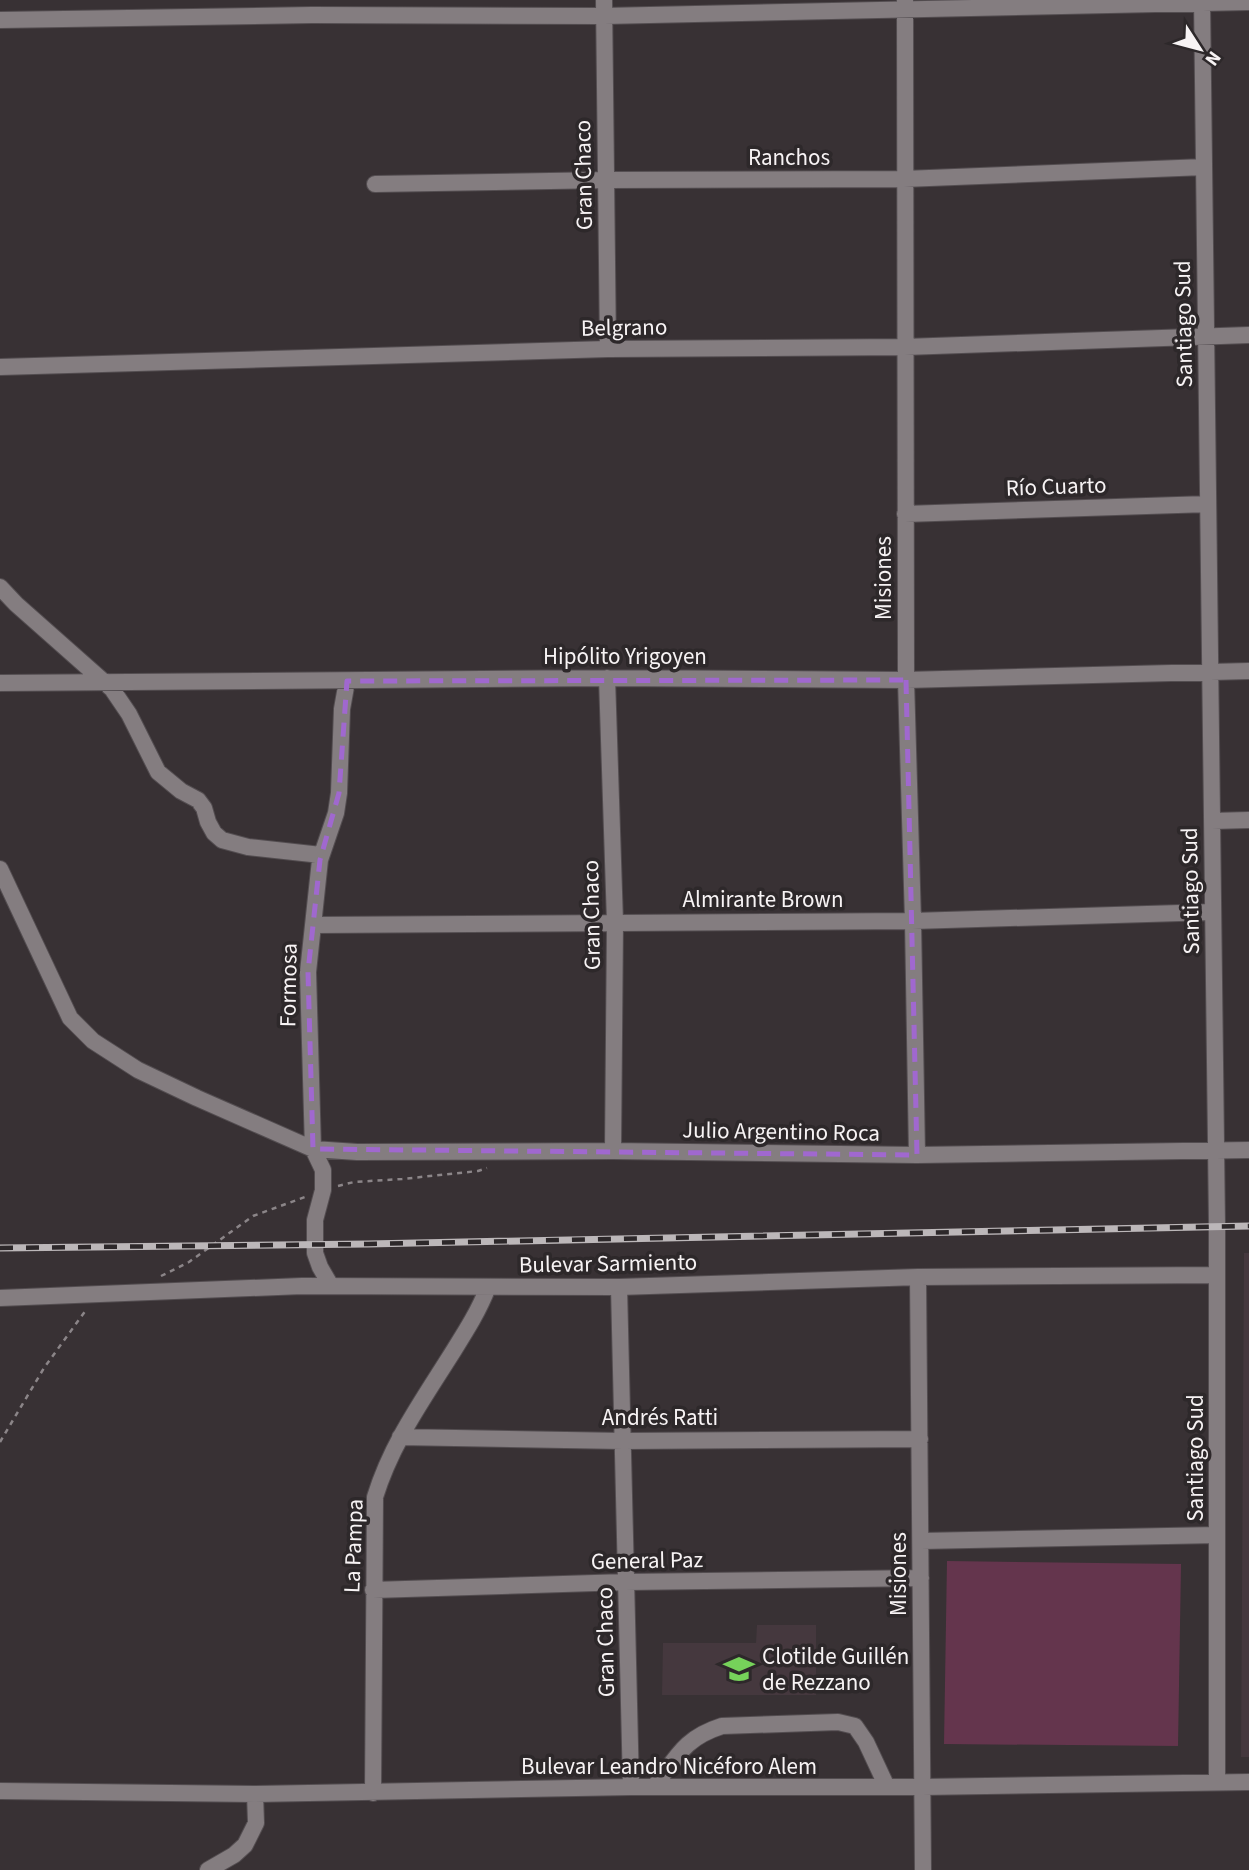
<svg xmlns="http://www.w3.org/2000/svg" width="1249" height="1870" font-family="'Source Sans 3',sans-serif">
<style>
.built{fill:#45383e}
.green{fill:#64354d}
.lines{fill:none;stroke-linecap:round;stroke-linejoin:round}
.minor-casing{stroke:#534d50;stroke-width:18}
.path{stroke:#8b8588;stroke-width:2.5;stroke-dasharray:5 5;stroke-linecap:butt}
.minor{stroke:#847d80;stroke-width:16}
.rail-casing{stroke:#bcb7b9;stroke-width:7}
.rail{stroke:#2d282a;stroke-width:4.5;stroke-dasharray:13;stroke-linecap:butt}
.marked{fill:none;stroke:#a068cf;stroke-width:5;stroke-dasharray:14 9;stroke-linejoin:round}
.labels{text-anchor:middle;stroke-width:7;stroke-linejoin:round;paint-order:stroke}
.street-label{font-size:23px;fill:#f7f3f4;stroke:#2d282a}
.poi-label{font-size:23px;fill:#f7f3f4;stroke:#2d282a;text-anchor:start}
</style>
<rect width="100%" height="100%" fill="#383134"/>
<!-- built -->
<path class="built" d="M1244,1253H1249V1757H1241Z
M757,1625H816V1695H662L663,1643H756Z"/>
<!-- green -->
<path class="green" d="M947,1561L1181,1564L1178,1746L944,1744Z"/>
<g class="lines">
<!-- minor casing -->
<g class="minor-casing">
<path id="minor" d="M604,0L608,349
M905,0L906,680L913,921L917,1155
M1202,0L1217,1226V1782
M0,20L312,15L604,16L1249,2
M375,184L606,180L904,179L1204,167
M0,367L608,349L905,347L1249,335
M905,514L1208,504
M0,587L16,604L112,689L129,714L158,772L181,791L198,800L204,808L208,822L214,833L222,840L248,847L321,855
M607,678L615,922L613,1151
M0,683L607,678L906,680L1249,671
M1212,821L1249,820
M0,869L70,1018L93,1041L138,1070L197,1098L313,1149L357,1152L613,1151L917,1155L1249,1150
M313,925L913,921L1213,912
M918,1277L923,1870
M331,1286L320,1267L315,1253V1220L323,1190V1170L313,1149L308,972L320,860L336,813L339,793L342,709L347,681
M619,1287L631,1787
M0,1298L302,1286L619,1287L918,1277L1217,1275
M400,1437L623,1441L920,1439
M921,1541L1217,1535
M373,1590L626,1582L921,1578
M654,1787C677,1757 684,1738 722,1726L838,1722L855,1726L866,1742L887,1787
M0,1791L255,1794L631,1787H922L1249,1782
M373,1793L375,1497C391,1445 420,1404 449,1358C464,1334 478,1313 488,1287
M208,1870L234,1855L245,1845L256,1823L255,1794"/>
</g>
<!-- path -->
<path class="path" d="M338,1186L354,1182L402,1179L478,1171L487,1168
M161,1276L189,1262L253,1216L305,1197
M0,1442L44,1368L86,1310"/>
<!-- minor -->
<use href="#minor" class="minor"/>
<!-- rail casing -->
<g class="rail-casing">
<path id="rail" d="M0,1248L368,1244L1249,1226"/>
</g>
<!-- rail -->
<use href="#rail" class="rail"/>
</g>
<!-- marked area -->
<path class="marked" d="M906,680L917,1155L313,1149L308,972L320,860L339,793L347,681Z"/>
<!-- icons -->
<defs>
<g id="school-bare" transform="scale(2.415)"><path d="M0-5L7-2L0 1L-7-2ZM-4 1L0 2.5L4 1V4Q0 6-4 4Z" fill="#76d25a" stroke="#2d282a" stroke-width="2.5" paint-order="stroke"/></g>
</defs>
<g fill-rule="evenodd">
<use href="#school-bare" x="739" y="1669"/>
</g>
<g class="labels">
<!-- street labels -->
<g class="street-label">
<text x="789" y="165">Ranchos</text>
<text transform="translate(583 175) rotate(-91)" y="8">Gran Chaco</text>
<text transform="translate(1183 324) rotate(-91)" y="8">Santiago Sud</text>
<text transform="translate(624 327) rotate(-1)" y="8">Belgrano</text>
<text transform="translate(1056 486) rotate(-2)" y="8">Río Cuarto</text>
<text transform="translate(883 578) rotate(-90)" y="8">Misiones</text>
<text x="625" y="664">Hipólito Yrigoyen</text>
<text transform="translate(1190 891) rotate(-91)" y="8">Santiago Sud</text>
<text x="763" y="907">Almirante Brown</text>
<text transform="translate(591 915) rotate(-91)" y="8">Gran Chaco</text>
<text transform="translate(288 985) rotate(-89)" y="8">Formosa</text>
<text transform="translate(781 1131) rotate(1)" y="8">Julio Argentino Roca</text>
<text transform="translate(608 1263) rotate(-1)" y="8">Bulevar Sarmiento</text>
<text x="660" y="1425">Andrés Ratti</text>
<text transform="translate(1195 1458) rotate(-90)" y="8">Santiago Sud</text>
<text transform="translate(353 1546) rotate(-88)" y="8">La Pampa</text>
<text transform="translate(647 1560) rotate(-1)" y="8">General Paz</text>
<text transform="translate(898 1574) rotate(-90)" y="8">Misiones</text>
<text transform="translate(605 1642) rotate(-91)" y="8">Gran Chaco</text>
<text x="669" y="1774">Bulevar Leandro Nicéforo Alem</text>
</g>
<!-- poi labels -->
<g class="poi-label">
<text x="762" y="1664">Clotilde Guillén<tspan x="762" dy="26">de Rezzano</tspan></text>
</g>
</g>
<!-- north arrow -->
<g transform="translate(1200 49) rotate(126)" stroke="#2d282a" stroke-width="5" paint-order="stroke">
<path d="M0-5L12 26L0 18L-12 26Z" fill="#f7f3f4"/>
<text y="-10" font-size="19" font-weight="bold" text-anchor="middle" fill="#f7f3f4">N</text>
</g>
</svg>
